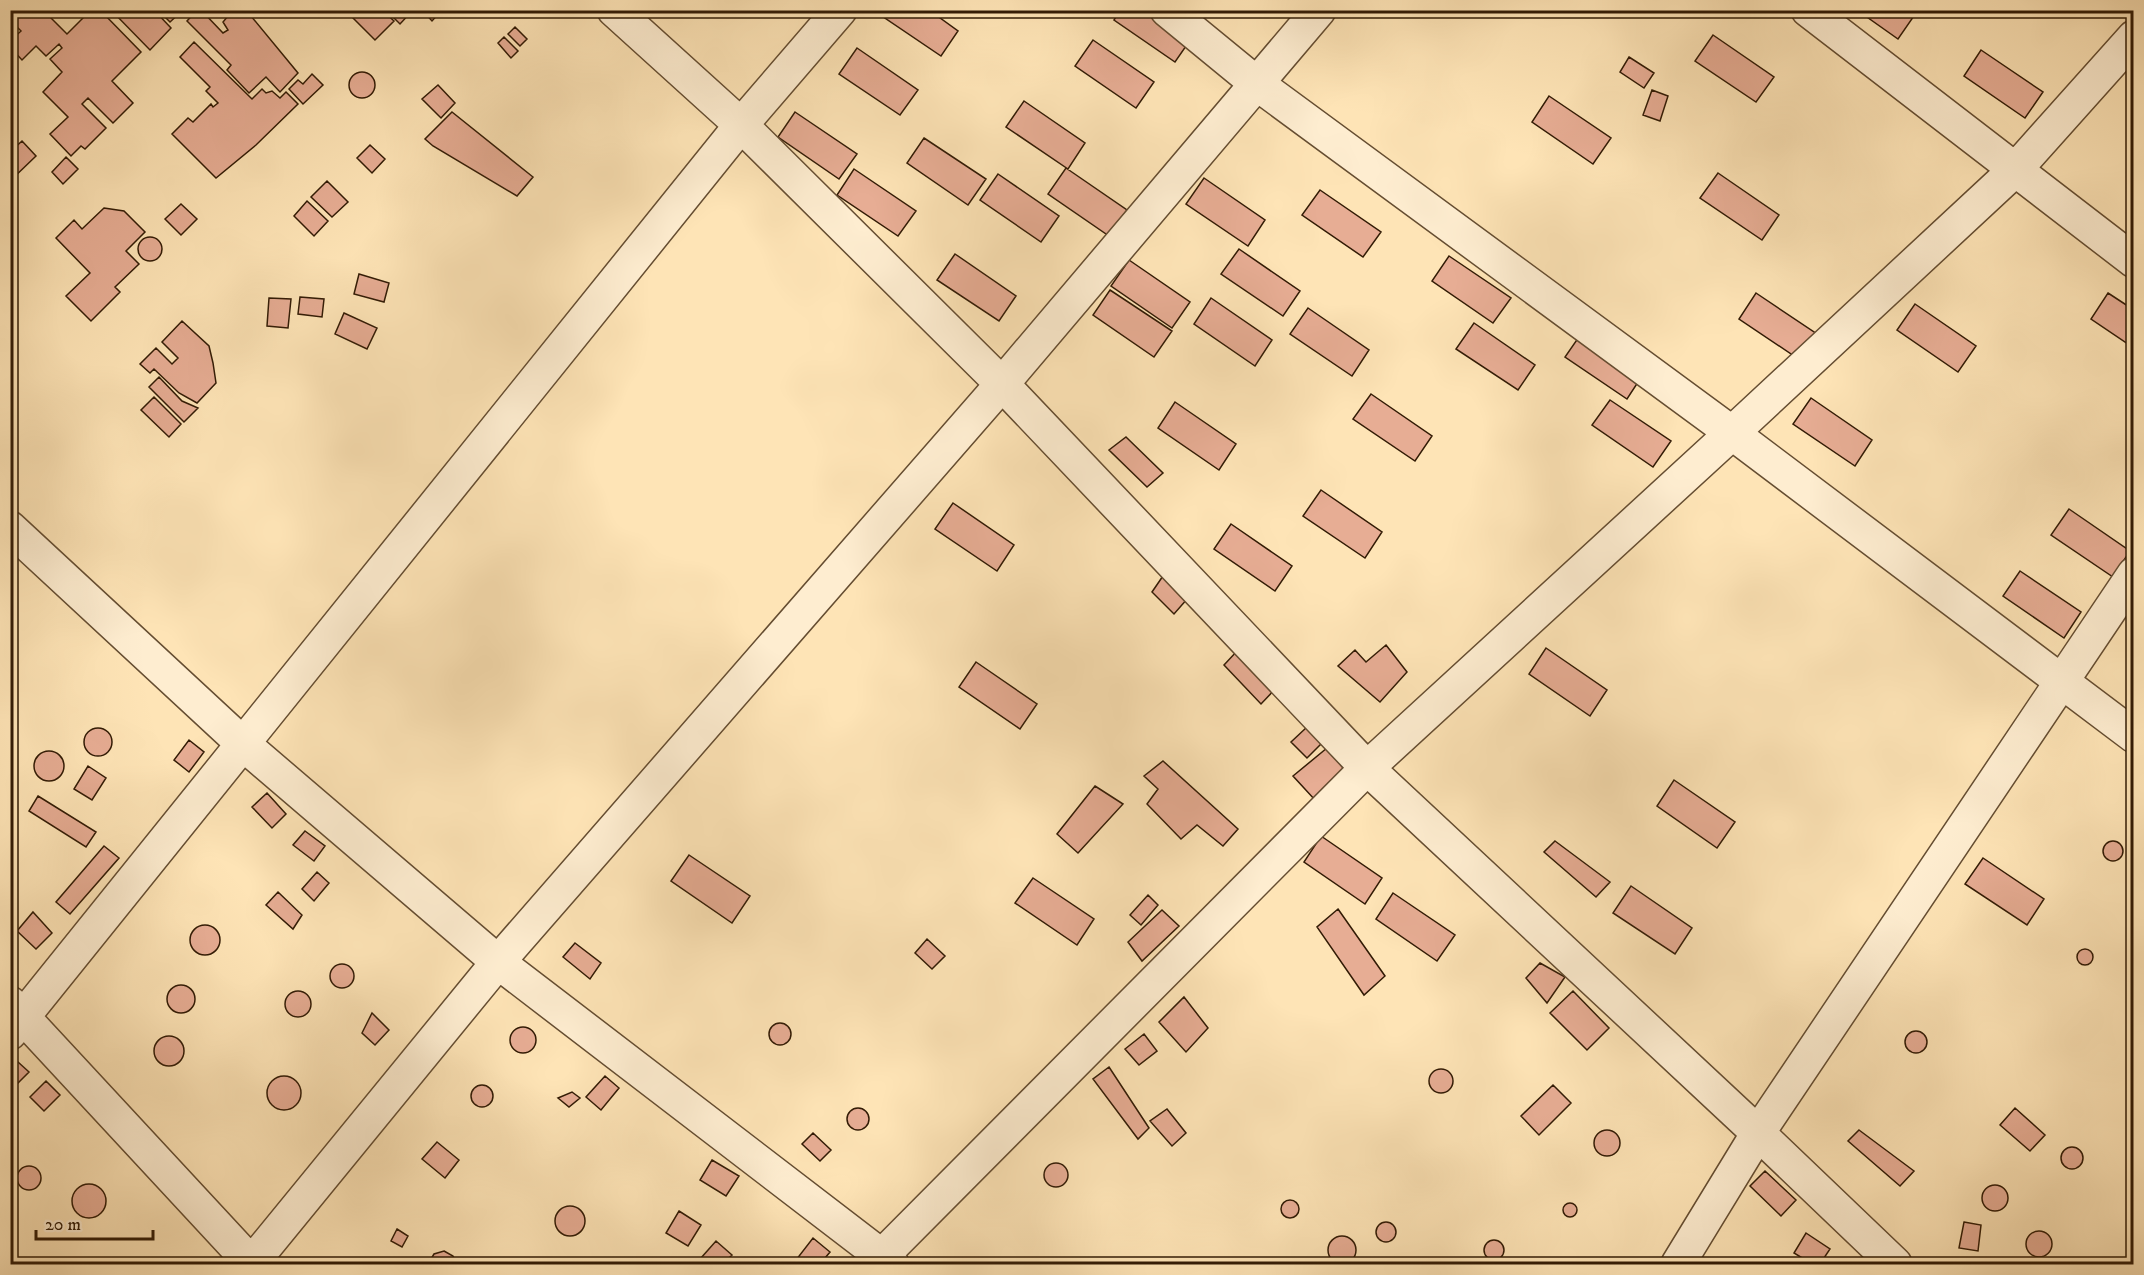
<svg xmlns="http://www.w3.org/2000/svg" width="2144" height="1275" font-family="'IM FELL DW Pica',serif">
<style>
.building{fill:#e7ad94;stroke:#321b05;stroke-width:1.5}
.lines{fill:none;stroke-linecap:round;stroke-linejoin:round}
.minor-casing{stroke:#654d31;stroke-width:36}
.minor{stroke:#feedd0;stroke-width:33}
</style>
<rect width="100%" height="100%" fill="#fee4b6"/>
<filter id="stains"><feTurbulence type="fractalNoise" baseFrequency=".00333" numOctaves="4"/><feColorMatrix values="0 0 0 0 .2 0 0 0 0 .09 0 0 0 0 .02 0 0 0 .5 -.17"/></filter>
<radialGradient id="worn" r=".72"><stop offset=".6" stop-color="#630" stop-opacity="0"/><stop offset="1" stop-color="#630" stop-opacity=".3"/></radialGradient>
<!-- building -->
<path class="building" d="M10,10H43L67,34L91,10H100L141,52L112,81L133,103L113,123L88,98L82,104L106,128L85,149L81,146L71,156L50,134L68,117L43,92L62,72L50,59L62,48L59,44L46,56L36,46L22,60L10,47V41L21,31L10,20Z
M111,10H154L171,28L150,50Z
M158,10H183L170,22Z
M197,10H201L223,33L228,30L223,22L233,10H246L298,73L280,92L266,77L249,93L227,70L231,65L187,21Z
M359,10H382L394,21L375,40L352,17Z
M386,10H413L400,24Z
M422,10H442L432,21Z
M882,10H929L958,31L941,56L879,14Z
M1120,10H1156L1193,36L1175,62L1114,20Z
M1857,10H1912L1916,13L1898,39Z
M515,27L527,39L520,46L508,34Z
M1713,35L1774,77L1756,102L1695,61Z
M504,37L518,51L511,58L498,43Z
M1093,40L1154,82L1136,108L1075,66Z
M194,42L252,99L262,89L266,93L272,91L280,98L286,92L298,104L256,145L216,178L172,134L188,118L193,122L211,104L213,107L218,103L206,91L210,87L180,57Z
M857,48L918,90L900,115L839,74Z
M1981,50L2043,92L2025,118L1964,76Z
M1629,57L1654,73L1644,88L1620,72Z
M349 85a13 13 0 1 1 26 0a13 13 0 1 1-26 0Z
M312,74L323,85L303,104L289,89L298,80L303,84Z
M438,85L455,103L441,118L422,99Z
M1652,90L1668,96L1660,121L1643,115Z
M1549,96L1611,138L1593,164L1532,122Z
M1024,101L1085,143L1068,169L1006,127Z
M452,112L533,177L517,196L433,146L425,139Z
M795,112L857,154L839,179L778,137Z
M924,138L986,179L968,205L907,163Z
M22,141L36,156L11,180L10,152Z
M370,145L385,159L372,173L357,158Z
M66,157L78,169L63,184L52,172Z
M1066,168L1127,210L1109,236L1048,194Z
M854,169L916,211L898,236L837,195Z
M1718,173L1779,215L1762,240L1700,198Z
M998,174L1059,216L1041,242L980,200Z
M1204,178L1265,220L1248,246L1186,204Z
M327,181L348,202L332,217L311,197Z
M1320,190L1381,232L1363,257L1302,215Z
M307,201L328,221L314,236L294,216Z
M181,204L197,219L181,235L165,219Z
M104,208L124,211L145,232L126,251L139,264L115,287L120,292L91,321L66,296L90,273L56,238L74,220L82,229Z
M138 249a12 12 0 1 1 24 0a12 12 0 1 1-24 0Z
M1239,249L1300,291L1283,316L1221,274Z
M955,254L1016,296L999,321L937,280Z
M1449,256L1511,298L1493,323L1432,281Z
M1129,260L1190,302L1172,328L1111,286Z
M359,274L389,283L384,302L354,294Z
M1110,290L1172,331L1154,357L1093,315Z
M1756,293L1817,334L1800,360L1739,319Z
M2108,293L2134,310V348L2091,319Z
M300,297L324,299L322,317L298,314Z
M269,298L291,299L288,328L267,326Z
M1211,298L1272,340L1255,366L1194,324Z
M1915,304L1976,346L1958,372L1897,330Z
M1308,308L1369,350L1352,376L1290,334Z
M344,313L377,328L367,349L335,334Z
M182,321L209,346L213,363L216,383L197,403L179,393L154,369L150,373L140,364L156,348L172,364L178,358L162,342Z
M1474,323L1535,365L1518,390L1456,349Z
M1583,331L1644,373L1627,399L1565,357Z
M159,377L182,401L198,408L184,422L149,387Z
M1371,394L1432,436L1415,461L1353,419Z
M154,397L181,424L169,437L141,410Z
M1811,398L1872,440L1855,466L1793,424Z
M1610,400L1671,441L1653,467L1592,425Z
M1175,402L1236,444L1219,470L1158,428Z
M1126,437L1163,473L1147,487L1109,450Z
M1321,490L1382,532L1365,558L1303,516Z
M953,503L1014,545L997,571L935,529Z
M2069,509L2130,551L2113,577L2051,535Z
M1231,524L1292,566L1275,591L1214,549Z
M2020,571L2081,612L2064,638L2003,596Z
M1165,573L1188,598L1174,614L1152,592Z
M1386,645L1407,672L1380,702L1338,666L1355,650L1366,662Z
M1546,648L1607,690L1590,716L1529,674Z
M1238,650L1277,687L1261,704L1224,665Z
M976,662L1037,704L1020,729L959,687Z
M1307,727L1322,743L1307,758L1291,742Z
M84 742a14 14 0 1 1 28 0a14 14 0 1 1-28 0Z
M189,740L204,752L189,772L174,760Z
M1327,748L1344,769L1315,800L1293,776Z
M34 766a15 15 0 1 1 30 0a15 15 0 1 1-30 0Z
M1163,761L1238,829L1223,846L1197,825L1181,839L1147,804L1158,789L1144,776Z
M88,766L106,778L92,800L74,789Z
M1674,780L1735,822L1717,848L1657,806Z
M1095,786L1123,804L1078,853L1057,834Z
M267,793L286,814L272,828L252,807Z
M38,796L96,832L86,847L29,811Z
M305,831L325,846L314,861L293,845Z
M1321,836L1382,878L1365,904L1304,862Z
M1555,841L1610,882L1596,897L1544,852Z
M2103 851a10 10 0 1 1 20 0a10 10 0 1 1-20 0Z
M104,846L119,858L70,914L56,902Z
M689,855L750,896L732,923L671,881Z
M1983,858L2044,899L2027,925L1965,884Z
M317,872L329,883L314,901L302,889Z
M1033,878L1094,919L1077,945L1015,903Z
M1631,886L1692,928L1675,954L1613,913Z
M278,892L302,915L293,929L266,905Z
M1393,893L1455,935L1437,961L1376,919Z
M1148,895L1158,905L1141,925L1130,915Z
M1338,909L1385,976L1364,995L1317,927Z
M1162,910L1179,926L1142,961L1128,942Z
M33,912L52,933L36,949L17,931Z
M190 940a15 15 0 1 1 30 0a15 15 0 1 1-30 0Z
M927,939L945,956L932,969L915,953Z
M575,943L601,963L590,979L563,957Z
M2077 957a8 8 0 1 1 16 0a8 8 0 1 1-16 0Z
M1540,963L1565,977L1547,1003L1526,978Z
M330 976a12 12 0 1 1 24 0a12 12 0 1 1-24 0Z
M167 999a14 14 0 1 1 28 0a14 14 0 1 1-28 0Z
M285 1004a13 13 0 1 1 26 0a13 13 0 1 1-26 0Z
M1573,991L1609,1028L1587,1050L1550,1013Z
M1184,997L1208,1028L1186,1052L1159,1022Z
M372,1013L389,1030L375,1045L362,1033Z
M769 1034a11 11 0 1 1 22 0a11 11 0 1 1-22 0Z
M510 1040a13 13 0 1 1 26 0a13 13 0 1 1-26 0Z
M1905 1042a11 11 0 1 1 22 0a11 11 0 1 1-22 0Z
M1144,1034L1157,1051L1139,1065L1125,1049Z
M154 1051a15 15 0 1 1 30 0a15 15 0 1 1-30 0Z
M18,1062L29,1072L10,1091V1070Z
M1109,1067L1149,1128L1138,1139L1093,1079Z
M1429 1081a12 12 0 1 1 24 0a12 12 0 1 1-24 0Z
M605,1076L619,1088L601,1110L586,1097Z
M267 1093a17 17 0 1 1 34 0a17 17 0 1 1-34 0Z
M46,1081L60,1095L44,1111L30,1097Z
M471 1096a11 11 0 1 1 22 0a11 11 0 1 1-22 0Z
M1553,1085L1571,1103L1539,1135L1521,1116Z
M572,1092L580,1098L569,1107L558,1098Z
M847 1119a11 11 0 1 1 22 0a11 11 0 1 1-22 0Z
M2015,1108L2045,1135L2030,1151L2000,1125Z
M1167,1109L1186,1133L1172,1146L1150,1121Z
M1859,1130L1914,1171L1900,1186L1848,1141Z
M1594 1143a13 13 0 1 1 26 0a13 13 0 1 1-26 0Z
M813,1133L831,1150L820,1161L802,1144Z
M437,1142L459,1160L445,1178L422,1159Z
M2061 1158a11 11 0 1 1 22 0a11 11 0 1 1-22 0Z
M712,1160L739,1176L726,1196L700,1180Z
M1044 1175a12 12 0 1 1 24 0a12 12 0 1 1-24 0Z
M17 1178a12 12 0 1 1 24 0a12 12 0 1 1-24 0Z
M1765,1171L1796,1200L1781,1216L1750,1186Z
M72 1201a17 17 0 1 1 34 0a17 17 0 1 1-34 0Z
M1982 1198a13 13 0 1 1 26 0a13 13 0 1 1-26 0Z
M1281 1209a9 9 0 1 1 18 0a9 9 0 1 1-18 0Z
M1563 1210a7 7 0 1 1 14 0a7 7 0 1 1-14 0Z
M555 1221a15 15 0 1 1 30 0a15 15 0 1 1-30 0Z
M679,1211L701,1225L688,1246L666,1233Z
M1376 1232a10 10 0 1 1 20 0a10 10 0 1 1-20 0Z
M1964,1222L1981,1225L1978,1251L1959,1248Z
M397,1229L408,1236L402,1247L391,1241Z
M2026 1244a13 13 0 1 1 26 0a13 13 0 1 1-26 0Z
M1806,1233L1830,1249L1820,1264H1812L1794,1253Z
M1328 1250a14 14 0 1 1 28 0a14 14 0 1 1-28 0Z
M813,1238L830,1252L820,1264H802L796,1260Z
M1484 1250a10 10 0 1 1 20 0a10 10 0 1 1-20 0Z
M716,1241L732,1255L723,1264H709L701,1258Z
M444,1251L453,1256L457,1264H428L434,1254Z"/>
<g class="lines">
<!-- minor casing -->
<g class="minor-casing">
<path id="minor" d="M614,10L741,125L1002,384L1367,768L1758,1133L1895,1264
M1167,10L1256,83L1732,433L2134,736
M1808,10L2134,261
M10,528L242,743L498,962L892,1264
M10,1003L252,1264
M10,1033L741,125L840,10
M251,1264L498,962L1002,384L1319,10
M874,1264L1367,768L1732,433L2016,169L2134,37
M1678,1264L1758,1133L2134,574"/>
</g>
<!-- minor -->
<use href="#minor" class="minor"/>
</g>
<!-- margin -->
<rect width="2144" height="1275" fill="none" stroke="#fee4b6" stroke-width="36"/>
<rect x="12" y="12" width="2120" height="1251" fill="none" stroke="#321b05" stroke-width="3"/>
<rect x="18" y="18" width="2108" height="1239" fill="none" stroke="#321b05" stroke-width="1.5"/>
<!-- scale -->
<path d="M36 1230v9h117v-9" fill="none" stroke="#321b05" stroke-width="3"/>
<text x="45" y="1230" font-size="18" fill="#321b05" stroke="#feedd0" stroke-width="4.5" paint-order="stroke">20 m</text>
<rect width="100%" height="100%" filter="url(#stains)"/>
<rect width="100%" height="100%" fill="url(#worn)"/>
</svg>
